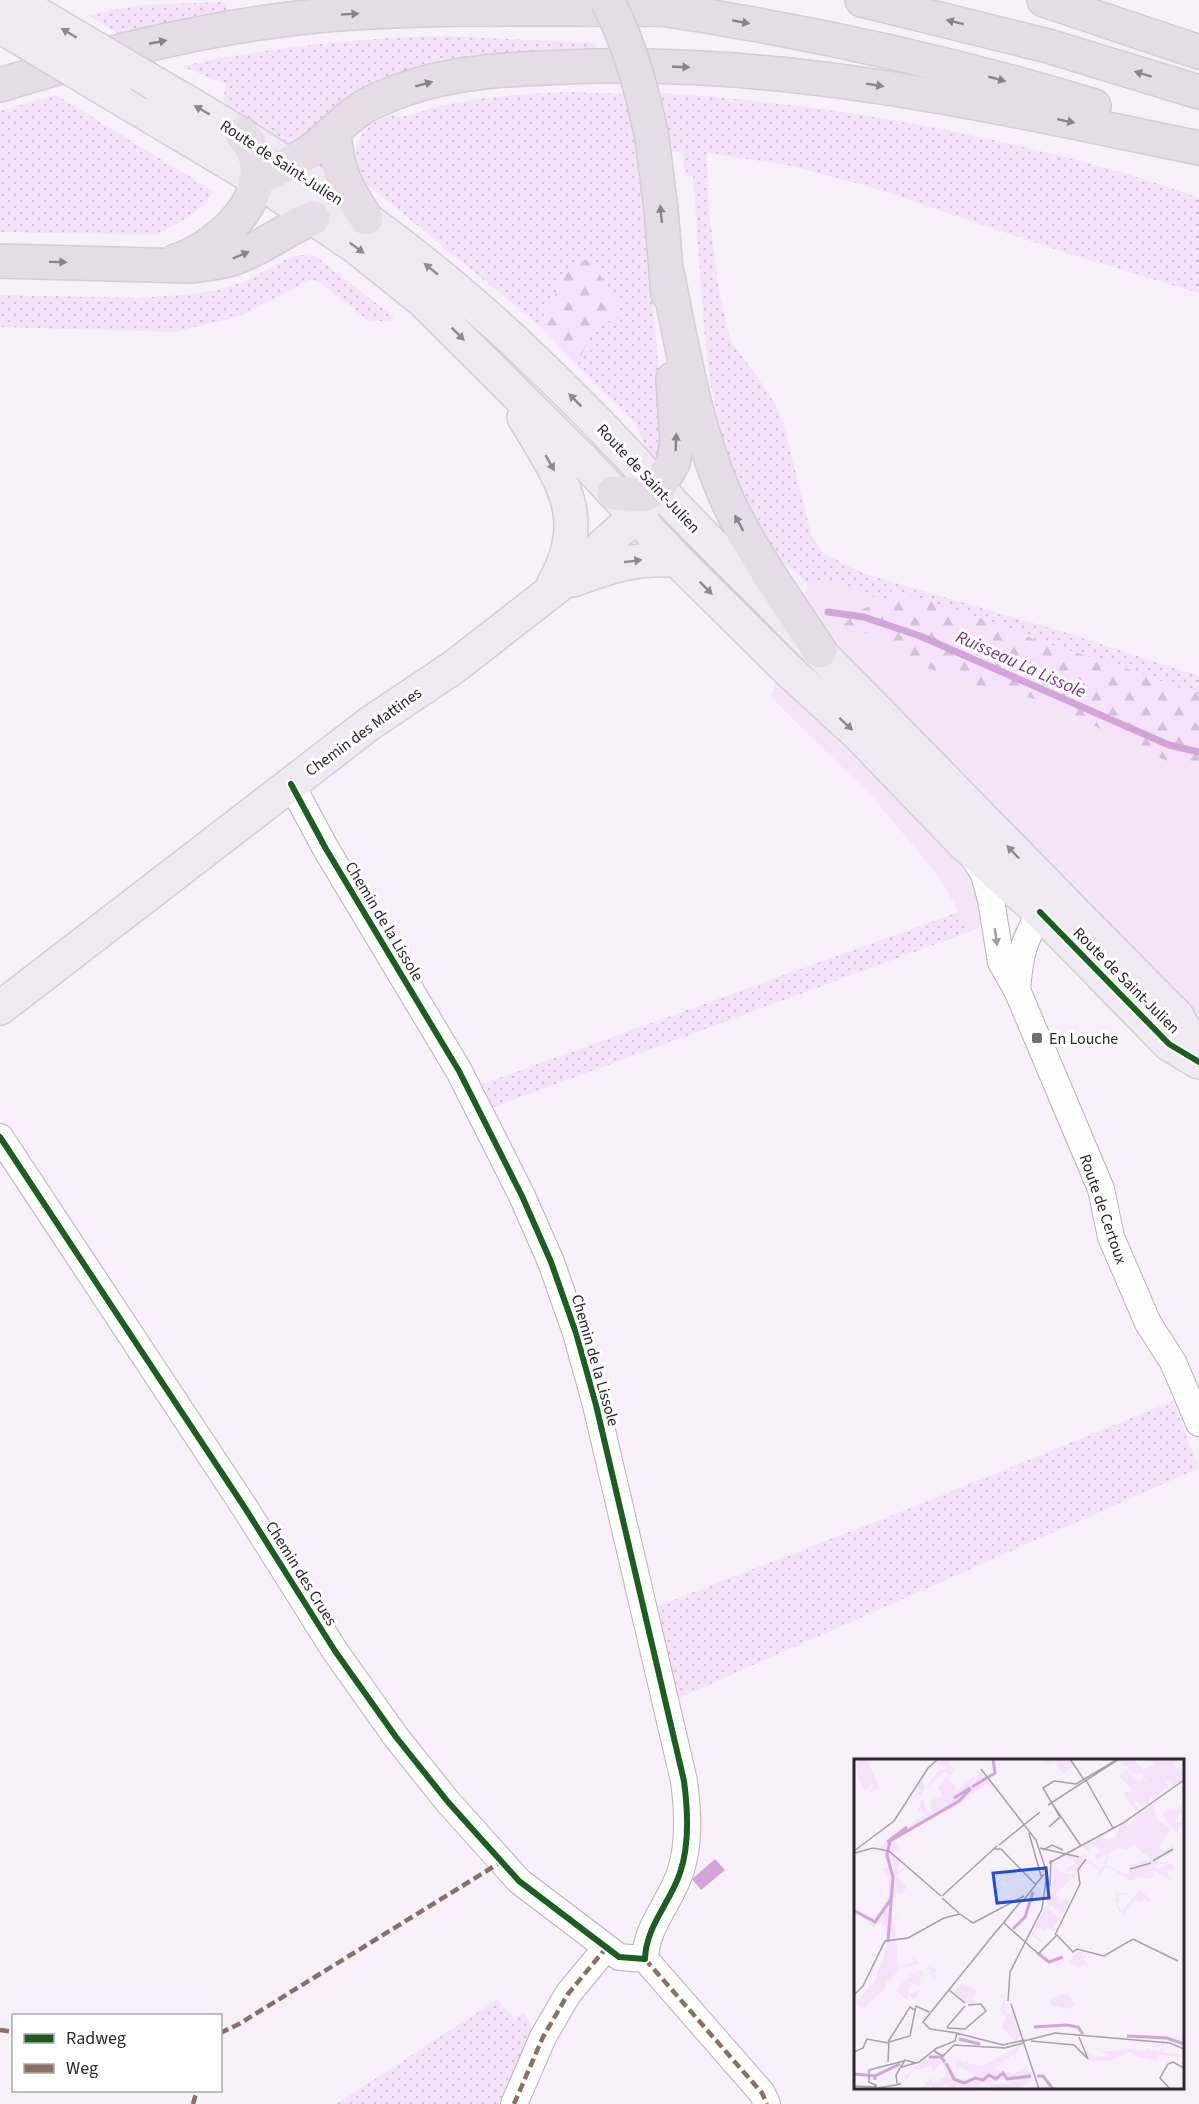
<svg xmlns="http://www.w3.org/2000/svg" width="1199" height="2104" font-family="'Source Sans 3',sans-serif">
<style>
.built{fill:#f3e5f6}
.green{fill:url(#green-dots)}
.forest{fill:url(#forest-firs)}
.water{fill:#d2a5da}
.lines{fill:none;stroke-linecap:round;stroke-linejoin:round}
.stream{stroke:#d2a5da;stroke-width:7}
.minor-casing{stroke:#b8b2ba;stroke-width:28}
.major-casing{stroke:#d2ced3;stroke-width:36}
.highway-casing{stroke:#d2ced3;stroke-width:36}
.minor{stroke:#fefdfe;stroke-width:26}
.major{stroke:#efeaf1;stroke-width:33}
.highway{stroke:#e6dce8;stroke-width:33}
.major-bridge-casing{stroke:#d2ced3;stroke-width:36;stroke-linecap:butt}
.highway-bridge-casing{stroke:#d2ced3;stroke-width:36;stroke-linecap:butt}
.major-bridge{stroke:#efeaf1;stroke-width:33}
.highway-bridge{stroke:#e6dce8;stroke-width:33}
.quiet{stroke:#8d6e63;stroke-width:4.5;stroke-dasharray:9 4.5;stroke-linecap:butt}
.cycleway-casing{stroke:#fff;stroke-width:10}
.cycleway{stroke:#1b5e20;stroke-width:6}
.oneway{fill:#89828a}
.oneway2{fill:#8e888f}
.oneway3{fill:#a09da0}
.poi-dot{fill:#736d74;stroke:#fff;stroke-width:2}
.labels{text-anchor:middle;stroke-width:6;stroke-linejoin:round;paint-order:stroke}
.street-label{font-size:16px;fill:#2c272d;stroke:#fff}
.poi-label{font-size:16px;fill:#2c272d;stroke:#fff;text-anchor:start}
.water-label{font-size:18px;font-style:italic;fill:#7b3389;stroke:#fff}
.inset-river{fill:none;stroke:#d2a5da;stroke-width:3}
.inset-road{fill:none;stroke:#a69fa7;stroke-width:1.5}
.view{fill:#1d4ed8;fill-opacity:0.15;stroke:#1d4ed8;stroke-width:3}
.inset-edge{fill:none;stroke:#2c272d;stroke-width:3}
</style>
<defs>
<pattern id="green-dots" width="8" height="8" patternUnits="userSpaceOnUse" patternTransform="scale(1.5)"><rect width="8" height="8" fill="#f6e1fb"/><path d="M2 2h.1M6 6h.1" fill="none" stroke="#d3c1d7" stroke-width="1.8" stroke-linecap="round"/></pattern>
<pattern id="forest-firs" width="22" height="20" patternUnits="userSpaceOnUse" patternTransform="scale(1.5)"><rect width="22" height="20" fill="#f6e1fb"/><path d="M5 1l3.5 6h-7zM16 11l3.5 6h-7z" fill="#d3c1d7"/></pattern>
</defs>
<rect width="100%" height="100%" fill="#f7eff9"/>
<!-- built -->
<path class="built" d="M835,582L884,601L858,611L840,629L858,631L881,638L922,666L970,684L1043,701L1171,763L1178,756L1199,764V1060L1033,887L974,930L959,912L937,874L874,799L771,697L808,584Z"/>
<!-- green -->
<path class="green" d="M227,2L226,12L121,35L88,15L141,5Z
M444,36L594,43L603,56L513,58L300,143L291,144L283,142L222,106L226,84L181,66C268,48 355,38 444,36Z
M568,92L626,94L637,156L665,428L658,455L654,460L648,453L636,424L577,366L594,326L569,268L539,325L363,181C349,148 357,127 391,115C405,121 425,109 440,106C482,96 525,94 568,92Z
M659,93C775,100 888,116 1002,142C1068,157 1135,174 1199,198V293L1060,251L871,187L788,165L707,153L709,211L718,283L730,341L757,376L776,406L785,430L812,537L823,553L862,573L1067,633L1199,676V695L1122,667L1035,640L1013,629L893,589L884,601L835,582L808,584L760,542L724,446L711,386L704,329L693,176H684L683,152L668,151Z
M56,95L213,191L204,205L187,218L157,235L0,232V111Z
M299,255L315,256L393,316L392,322L367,320L321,283L311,280L240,316L174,332L0,327V295L141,298L180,295L214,291L249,280L282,261Z
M959,912L974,930L488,1109L477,1086Z
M1173,1401L1199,1468L672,1701L650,1609L908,1509Z
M497,2000L516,2019L523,2012L534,2029L503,2104H336Z"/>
<!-- forest -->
<path class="forest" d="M588,259L600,275L624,316L594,326L577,366L539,325L569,268Z
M893,589L1013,629L1035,640L1122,667L1199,695V764L1178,756L1171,763L1043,701L970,684L922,666L880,638L858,631L839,629L858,611L884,601Z"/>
<!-- water -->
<path class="water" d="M715,1859L725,1870L701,1890L692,1879Z"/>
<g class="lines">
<!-- stream -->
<path class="stream" d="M828,612L864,617L920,636L1169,745L1199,752"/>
<!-- minor casing -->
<g class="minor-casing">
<path id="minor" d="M291,784L326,849L459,1071L522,1196L551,1262L576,1333L596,1405L684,1781C688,1811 690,1844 680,1873C670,1903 646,1926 645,1959
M973,857L984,874L991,900L1001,962L1017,990L1101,1189L1111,1237L1148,1323L1173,1362L1199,1423
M1017,990C1020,954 1023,943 1040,912
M0,1137L245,1508L335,1651L396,1737L448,1802L519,1881L619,1957L645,1959
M645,1959L762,2093L767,2104
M514,2104L543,2037L568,1994L606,1948"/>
</g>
<!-- major casing -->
<g class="major-casing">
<path id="major" d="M156,84C284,157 405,239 512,339C548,373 583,407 616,442C647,474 675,508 707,539C865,696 1019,858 1177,1016L1199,1056
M115,95L256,179L357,248L423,301L584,461L677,560L787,669L859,735L964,844L1040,912L1169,1044L1199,1062
M524,417C558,476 593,515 554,583
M573,580C614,565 633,558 677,560
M0,1008L369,724L454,667L558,586L637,515L650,499"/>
</g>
<!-- highway casing -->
<g class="highway-casing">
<path id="highway" d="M862,0L1048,46L1199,92
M1044,0L1199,52
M641,6C794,28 947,61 1094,106
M0,85C110,51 223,23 339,14C446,6 555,10 662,9
M334,132C337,171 345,186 366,218
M652,138L661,210L668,294
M256,179C273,170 293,163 309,152C327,140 340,123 358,111C371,101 387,96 402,90C455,71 511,69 567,67C781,57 990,105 1199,148
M0,261L190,266C206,264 222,263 237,257C264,247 286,229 313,218
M176,261C224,245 287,184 242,134
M667,272C683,351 696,433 730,506C755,557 789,604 820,651
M614,493L643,495L658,488L673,463L677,442L673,379"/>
</g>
<!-- minor -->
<use href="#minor" class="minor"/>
<!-- major -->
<use href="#major" class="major"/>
<!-- highway -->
<use href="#highway" class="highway"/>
<!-- major-bridge casing -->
<g class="major-bridge-casing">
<path id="major-bridge" d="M14,0L156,84
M0,26L115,95"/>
</g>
<!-- highway-bridge casing -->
<g class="highway-bridge-casing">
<path id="highway-bridge" d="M607,0C630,44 642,90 652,138"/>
</g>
<!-- major-bridge -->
<use href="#major-bridge" class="major-bridge"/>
<!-- highway-bridge -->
<use href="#highway-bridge" class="highway-bridge"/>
<!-- quiet -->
<path class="quiet" d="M645,1959L762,2093L767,2104
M0,2030L14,2032
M220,2033L239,2024L501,1862
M193,2104L197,2090
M514,2104L543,2037L568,1994L606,1948"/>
<!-- cycleway casing -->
<g class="cycleway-casing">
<path id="cycleway" d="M1040,912L1169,1044L1199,1062
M0,1137L245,1508L335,1651L396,1737L448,1802L519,1881L619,1957L645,1959C646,1926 670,1903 680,1873C690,1844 688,1811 684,1781L596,1405L576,1333L551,1262L522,1196L459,1071L326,849L291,784"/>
</g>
<!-- cycleway -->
<use href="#cycleway" class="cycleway"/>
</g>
<!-- one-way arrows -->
<defs><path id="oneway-solid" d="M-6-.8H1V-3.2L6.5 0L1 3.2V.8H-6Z" transform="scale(1.5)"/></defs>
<g class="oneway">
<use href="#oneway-solid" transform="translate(350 14) rotate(-3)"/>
<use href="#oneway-solid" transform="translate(741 22) rotate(10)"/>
<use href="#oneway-solid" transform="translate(955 22) rotate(-166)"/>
<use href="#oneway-solid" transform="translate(158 42) rotate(-11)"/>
<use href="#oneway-solid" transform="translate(681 67) rotate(2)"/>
<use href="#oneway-solid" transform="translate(1143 74) rotate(-163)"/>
<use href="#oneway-solid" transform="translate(997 79) rotate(15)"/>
<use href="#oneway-solid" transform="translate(424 84) rotate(-15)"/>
<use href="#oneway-solid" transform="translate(875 85) rotate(9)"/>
<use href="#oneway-solid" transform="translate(1066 121) rotate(12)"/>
<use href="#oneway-solid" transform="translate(661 214) rotate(-96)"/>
<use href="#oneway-solid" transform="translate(241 255) rotate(-23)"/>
<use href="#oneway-solid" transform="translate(58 262) rotate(1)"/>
<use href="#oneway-solid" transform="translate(676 442) rotate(-88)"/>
<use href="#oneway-solid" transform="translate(739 523) rotate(-118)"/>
</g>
<g class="oneway2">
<use href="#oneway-solid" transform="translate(69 33) rotate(-149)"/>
<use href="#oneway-solid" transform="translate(202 110) rotate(-150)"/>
<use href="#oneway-solid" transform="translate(357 248) rotate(36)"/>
<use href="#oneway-solid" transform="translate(431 269) rotate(-141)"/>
<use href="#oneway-solid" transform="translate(458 334) rotate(45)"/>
<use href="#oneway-solid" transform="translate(575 400) rotate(-135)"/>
<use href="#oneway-solid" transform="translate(550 463) rotate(60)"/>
<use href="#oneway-solid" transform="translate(633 561) rotate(-7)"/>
<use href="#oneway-solid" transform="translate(706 588) rotate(45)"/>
<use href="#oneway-solid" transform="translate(846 724) rotate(43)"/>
<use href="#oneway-solid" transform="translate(1013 852) rotate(-134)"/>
</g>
<use class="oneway3" href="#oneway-solid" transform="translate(996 937) rotate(82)"/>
<!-- markers -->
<rect class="poi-dot" x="1031" y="1032" width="12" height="12" rx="3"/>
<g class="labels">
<!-- street labels -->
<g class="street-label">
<text transform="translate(282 162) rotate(33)" y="6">Route de Saint-Julien</text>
<text transform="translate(649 478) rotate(47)" y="6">Route de Saint-Julien</text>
<text transform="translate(363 731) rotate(-36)" y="6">Chemin des Mattines</text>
<text transform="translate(385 921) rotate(59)" y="6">Chemin de la Lissole</text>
<text transform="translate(1127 980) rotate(45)" y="6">Route de Saint-Julien</text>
<text transform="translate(1104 1209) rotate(71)" y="6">Route de Certoux</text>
<text transform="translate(596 1360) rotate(74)" y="6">Chemin de la Lissole</text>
<text transform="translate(302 1573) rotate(58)" y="6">Chemin des Crues</text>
</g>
<!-- poi labels -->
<g class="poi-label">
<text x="1049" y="1044">En Louche</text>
</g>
<!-- water labels -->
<g class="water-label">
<text transform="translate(1021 664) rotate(24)" y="6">Ruisseau La Lissole</text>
</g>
</g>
<!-- overview -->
<g transform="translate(854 1759)">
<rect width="330" height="330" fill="#f7eff9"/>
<path d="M86,0H92L101,12L93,19L104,31L120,17L123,20L125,12L141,31L131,25L106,45L40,81L46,90L41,94L35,91V86L44,75L35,83L33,99L39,116L41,110L35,92L46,100L44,113L53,106L43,117L53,128L46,136L42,133V137L37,141L41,126L39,117L37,138L34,141L36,158L37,146L39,148L37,161L40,165L39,161L49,151L40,162L43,184V203L45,207L60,203L58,196L65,205L47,208L33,225L37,217L29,203L39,206L33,202L38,182L41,187L43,184L41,169L35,179L36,158L34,180L28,189L25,187L33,180L32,168L24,163L20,169L0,150L21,159L34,139L35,118L28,110L34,108V104L27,88L72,55L64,52L68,38L73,52L78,53L76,42L89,36L84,29L95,16L91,12L70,31L69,29L68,38L63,34L68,32L62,28L68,20L71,30L83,13L92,9L81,4ZM117,29V35L107,43L54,71L111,37ZM265,0H280L289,10L301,5L297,0L310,1L315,5L312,0H326L319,6L330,12V20L320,27L309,19L316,30L311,28L301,40L296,37L295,43L286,48V44L279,41L286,51H280L269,33L279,32L265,17L272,10L286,24L288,18L290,22L294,20H290L289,14L279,16L273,9L277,5L282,11L278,4L272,8ZM18,12L25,28L17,33L18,26L11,31L5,22ZM318,34L299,48L303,59L316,70L305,89L311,92L318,87L321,92L307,100L318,89L299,102L316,104L303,106V110L316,104L324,109L320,107L321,111V113L318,106L319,114L315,111L313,115L319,122L300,112L298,120L285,118L278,122L252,107L242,121L246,112L233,102L226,108L230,114L219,110L215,113L213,110L218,106L225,108L218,100L206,97L199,102L206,113L222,116L201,135L207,142L213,139L216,142L209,156L195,145L194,149L207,160L200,165L201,172L194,168L190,173L184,168L180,174L192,185L178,177L173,183L193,145L200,116L198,102L201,99L209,95L225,99L217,92L227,97L232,95L230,102L233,100L246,110L251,106L275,116V106L299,99L288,94L280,85L274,91L265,89L255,94L252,105L249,104L254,94L243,101L240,96L245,94L243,87H236V93L228,88L247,77L252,80L265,79H260L267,66L274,62L276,65L286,53L289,57L291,50ZM324,46L330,51V60L326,54L321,63L330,64L322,74L308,55L317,49L324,50ZM263,128V134H277L263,136L265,142L262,143L268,152L286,131L297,141L295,145L291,139L287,144L281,140L270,155L265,152L261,142ZM239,184L241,189L238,188L231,200L234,208L230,205L225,209L214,203L224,193H229L228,197L234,193ZM72,207L83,210L80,215L84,221L78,220L77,216L82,219L76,215L77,210L69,212V218L63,214L57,215L66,217L67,228L53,222L58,227L54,229L55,235L66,231L61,240L54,236V241L49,238L47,242L48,237L41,231L57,216H52L75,210ZM145,234L150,236L151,252L158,257L166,276L162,283L147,268L152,259L146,250L150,241ZM207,235L215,236L221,246L214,250L196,246L195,241ZM310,284L308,293L328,296L330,298L306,296L302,302L283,297L294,290L307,293L308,286L291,290ZM92,317L103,326L101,330L91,325L80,330L77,325L68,330L77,318L79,325Z" fill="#f6e1fb" fill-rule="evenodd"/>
<path d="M37,152L41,166L42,203L46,205L35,210L38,217L32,223H24L21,222L40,168ZM232,283L251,293L274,290L291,293L285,298L276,293L255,302H235L228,296L231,290L242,298L254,296ZM168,285L161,295L164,305L160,295L139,310L160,315L174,307L172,312L177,313L179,321L164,330H129L137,329L134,325H157L148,316L144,322L126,324L125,330H111L95,322L88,304L78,313V323V307L58,312L51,322V317L74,298L78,303L89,300L96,318L119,322L121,316L106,308L103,311L102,300L112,303L114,299V304L129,307Z" fill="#f6e1fb"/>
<path d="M117,31L119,34L107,43L54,71Z" fill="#f6e1fb"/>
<path d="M8,0H13L18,12L5,22L2,5ZM191,0H216L220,7L209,15L200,3L195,6ZM32,221L31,230L14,245L8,249L2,243L21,222ZM108,224L123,232L119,239L123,246L116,247L100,234Z" fill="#f6e1fb"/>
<path class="inset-river" d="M118,28L141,14L139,0M100,39L116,29M33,83L53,68M1,152L21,163L37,140M159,170L171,158L179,133M34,183L39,118L33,96L36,82L105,42L117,29M185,195L195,203L209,198M180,268L213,266L224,268L229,275M273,277L313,279L330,285M105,280L126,285M75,298H87L91,303M92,304L100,320L110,324L121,319L129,321L135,316L142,320L149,314L153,320L177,317M0,315L21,317M183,317H189L199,330M21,321V317L46,305"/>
<path class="inset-road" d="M216,0L231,22M127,10L182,81L193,114L188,150L156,213L154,242M232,21L259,69M197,43L227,87M194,46L265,0M195,68L206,58L189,29L200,22L222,25L264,0M175,74L187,117M145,86L186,53M186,89L225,98M141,90H147L182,126M189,91L198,86L209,91M0,92L40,62L74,9L84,0M1,94L19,89L35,92L87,137M299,102L319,90M195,104L269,64L330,21M276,110L297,104M196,127L197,101M88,137L143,87M88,139L105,154M169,142L190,115M106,155L119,164L170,137M154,158L169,140M150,164L181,192M201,176L226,125L224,111L232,100M135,181L156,156M181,191L184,195L203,176L219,193L223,190L250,197L279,180L324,202M95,231L111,244M0,236L9,227L31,182L54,179L90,159L106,155M157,245L185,330M93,268L111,247M93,269L111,270L132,252L127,245L114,246M102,274L149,286L171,281M103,274L76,270L69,263L136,180M170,282L201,274L316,284L330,290M177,282L220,286L234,300L225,278M34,283L56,248L61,251M35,283L56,277L62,247L75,253M81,290L101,282L103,274M80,292L89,297L100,286L151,289L169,284M0,293L9,289L13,280L34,284M34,303L35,283M48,308L65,303L84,288M15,311L50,302M15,311V323L23,327M43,324L42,316L51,301L62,304M0,327L23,328M24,329L47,325H43M316,330L306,319L314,305L319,303L330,309"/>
<path class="view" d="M192,109L195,139L143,144L139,114Z"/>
<rect width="330" height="330" class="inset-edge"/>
</g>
<!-- legend -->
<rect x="12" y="2014" width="210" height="78" fill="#ffffff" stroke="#aba9ab" stroke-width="1.5"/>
<rect x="24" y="2034" width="30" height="9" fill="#1b5e20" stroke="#aba9ab" stroke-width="1.5"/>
<text x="66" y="2044" font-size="18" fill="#2c272d">Radweg</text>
<rect x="24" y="2064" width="30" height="9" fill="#8d6e63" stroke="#aba9ab" stroke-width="1.5"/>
<text x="66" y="2074" font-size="18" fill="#2c272d">Weg</text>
</svg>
